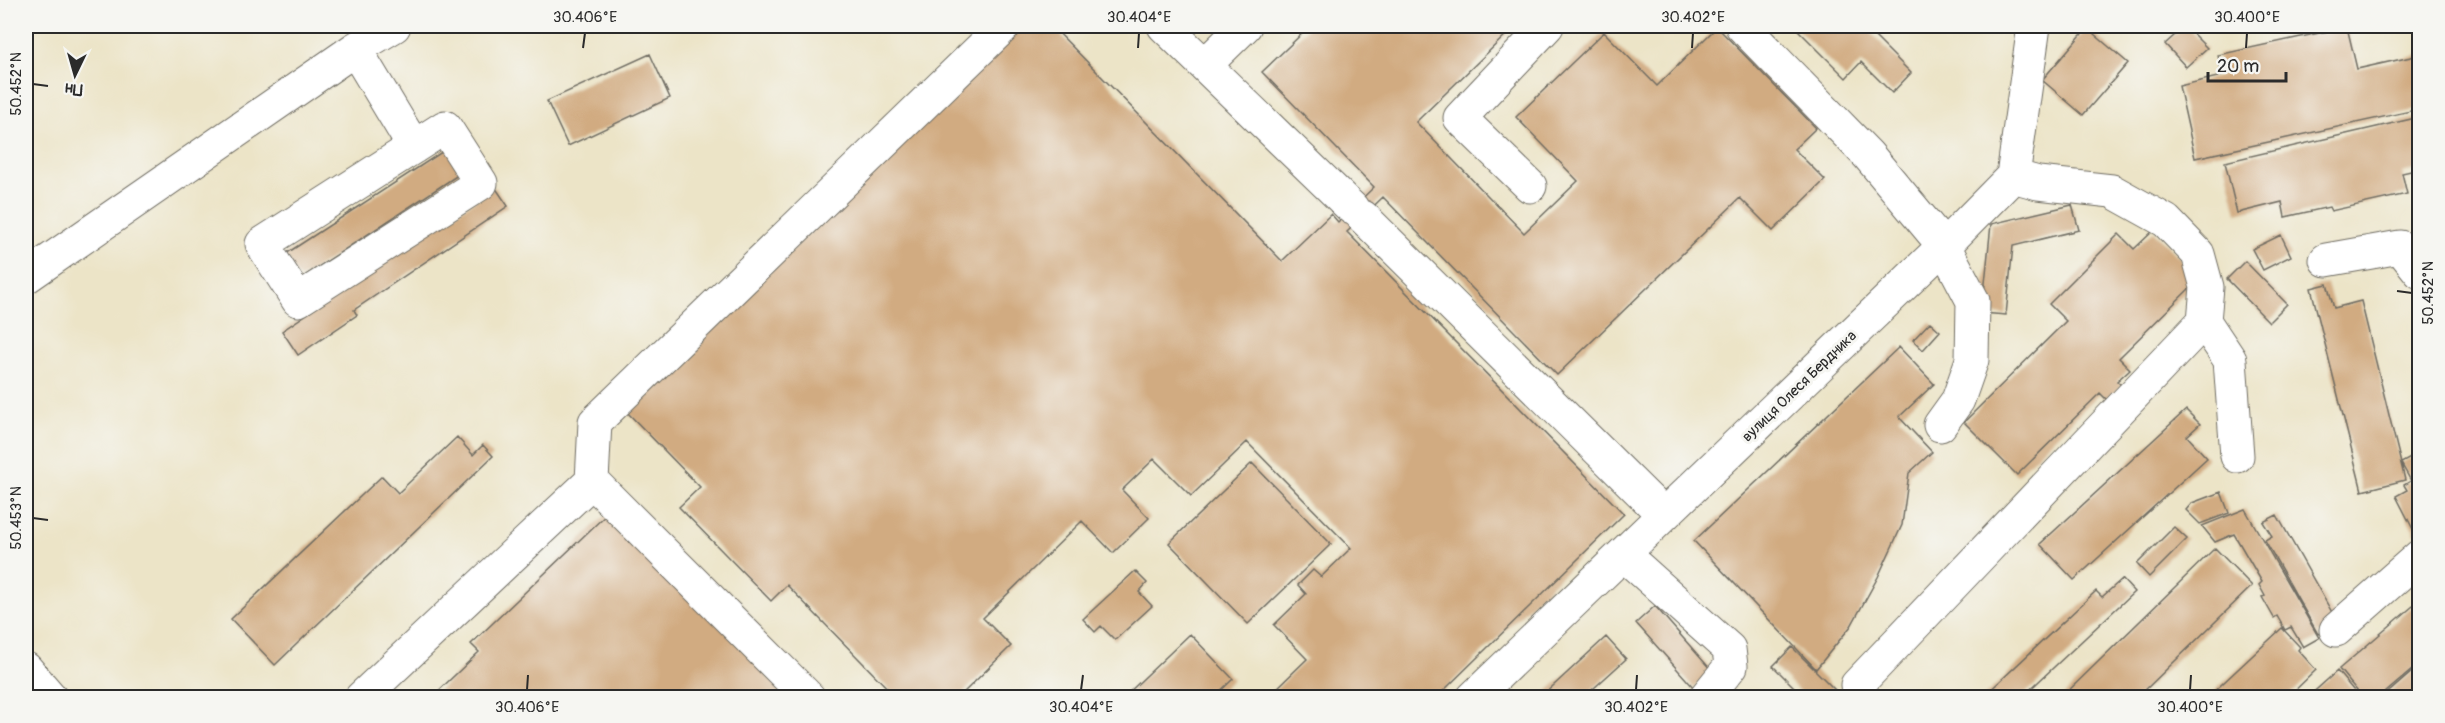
<svg xmlns="http://www.w3.org/2000/svg" width="2445" height="723" font-family="Pangolin,sans-serif">
<style>
.building{fill:#d1ab81}
.lines{fill:none;stroke-linecap:round;stroke-linejoin:round}
.minor-casing{stroke:#6f6c62;stroke-width:35}
.minor{stroke:#fff;stroke-width:33}
.ticks{fill:none;stroke:#2b2b2b;stroke-width:2}
.labels{text-anchor:middle;stroke-width:6;stroke-linejoin:round;paint-order:stroke}
.street-label{font-size:15px;fill:#2b2b2b;stroke:#f6f6f2}
.neatline{fill:none;stroke:#2b2b2b;stroke-width:2}
.ticks-label{font-size:15px;text-anchor:middle;fill:#2b2b2b}
</style>
<rect width="100%" height="100%" fill="#f6f6f2"/>
<filter id="ink" filterUnits="userSpaceOnUse"><feTurbulence type="fractalNoise" baseFrequency=".0167" numOctaves="2"/><feDisplacementMap in="SourceGraphic" scale="12" xChannelSelector="R" yChannelSelector="G"/><feConvolveMatrix kernelMatrix="1 2 1 2 8 2 1 2 1" color-interpolation-filters="sRGB"/></filter>
<filter id="wash" filterUnits="userSpaceOnUse"><feTurbulence type="fractalNoise" baseFrequency=".008" numOctaves="4" result="noise"/><feDisplacementMap in="SourceGraphic" scale="24" xChannelSelector="R" yChannelSelector="G"/><feGaussianBlur stdDeviation="1.35" result="paint"/><feColorMatrix in="noise" values="0 0 0 0 0 0 0 0 0 0 0 0 0 0 0 0 0 1.4 0 .05"/><feComposite in="paint" operator="in"/></filter>
<g filter="url(#wash)">
<rect width="100%" height="100%" fill="#ece4c7"/>
<g id="blocks">
<!-- building -->
<path class="building" d="M1023,26H1052L1282,261L1331,214L1338,222L1374,187L1262,72L1310,26H1515L1416,122L1524,233L1578,181L1516,117L1604,32L1657,86L1717,27L1816,128L1794,149L1825,180L1773,231L1740,198L1557,375L1383,197L1347,232L1624,514L1436,698H1273L1270,695L1307,659L1274,625L1306,594L1298,585L1313,570L1321,577L1351,548L1247,442L1191,496L1154,459L1122,490L1149,518L1113,553L1082,521L983,618L1011,646L958,698H897L787,585L771,601L679,507L700,487L626,411Z
M1797,26H1864L1911,73L1892,93L1861,62L1846,78L1795,27Z
M2185,26L2207,48L2186,67L2165,44Z
M2347,27L2357,69L2420,55V109L2195,158L2179,86L2222,76L2218,55Z
M2087,28L2128,63L2083,115L2042,80Z
M650,54L670,98L568,146L547,101Z
M2420,117V169L2402,173L2407,194L2331,211L2329,207L2285,217L2282,202L2237,213L2225,162Z
M451,146L467,169L300,279L284,255Z
M495,187L508,206L354,310L357,315L298,355L282,331Z
M2072,205L2079,230L2013,246L2006,315L1982,313L1991,224Z
M2153,231L2200,278L2119,358L2130,369L2117,381L2122,386L2107,400L2100,393L2017,475L1964,422L2066,321L2049,304L2119,234L2134,249Z
M2281,235L2291,256L2263,270L2252,249Z
M2245,261L2287,304L2269,322L2227,279Z
M2327,284L2334,308L2361,301L2405,480L2362,491L2311,288Z
M1930,322L1940,331L1923,350L1913,340Z
M1899,347L1934,384L1899,417L1932,452L1909,473L1902,525L1878,577L1851,626L1816,669L1694,541Z
M2186,410L2200,424L2187,436L2207,458L2074,580L2040,544Z
M457,437L473,455L483,445L493,456L275,665L231,619L382,476L398,493Z
M2420,453V534L2416,535L2396,496L2407,490L2404,485L2411,481L2401,463Z
M1252,463L1331,544L1248,624L1169,543Z
M2221,492L2229,513L2200,524L2186,510L2192,503Z
M2245,509L2319,638L2303,647L2291,627L2285,630L2277,616L2274,618L2262,597L2265,596L2259,585L2262,582L2234,534L2215,542L2202,526Z
M610,511L790,698H431L479,652L471,644Z
M2277,515L2338,623L2318,634L2265,540L2272,536L2263,522Z
M2174,527L2187,539L2149,577L2137,564Z
M2215,548L2252,586L2137,698H2061Z
M1135,571L1147,583L1139,592L1152,606L1115,640L1101,626L1095,632L1083,619Z
M2122,579L2134,592L2021,698H1982L2096,591L2102,597Z
M2420,600V663L2379,698H2363L2339,669Z
M1655,606L1712,671L1694,688L1636,623Z
M2282,628L2300,647L2298,650L2316,670L2287,698H2207Z
M1190,634L1233,679L1213,698H1123Z
M1606,637L1626,659L1583,698H1540Z
M1792,647L1843,698H1805L1773,666Z
M2420,665V695L2417,698H2382Z
M2337,671L2360,698H2307Z"/>
</g>
</g>
<g filter="url(#ink)">
<use href="#blocks" fill-opacity="0" stroke="#6f6c62" stroke-width="1.5"/>
<g class="lines">
<!-- minor casing -->
<g class="minor-casing">
<path id="minor" d="M1164,26L1352,208
M1742,26L1868,155L1944,246L1973,301L1972,360L1958,400L1940,425
M355,49L414,147
M1205,65L1245,26
M445,127L481,183L298,300L262,244Z
M1530,186L1460,118L1547,26
M1363,217L1664,515
M2326,260L2400,247L2420,272
M26,277L355,49L394,26
M2204,321L2230,360L2237,456
M592,481L809,698
M1623,554L1729,649L1731,666L1705,698
M2336,630L2420,556
M26,669L51,698
M1857,685L2204,321L2207,287L2198,254L2166,221L2112,191L2038,183L2013,176
M361,698L592,481L595,422L1004,26
M1473,698L1944,246L2013,176L2034,26"/>
</g>
<!-- minor -->
<use href="#minor" class="minor"/>
</g>
</g>
<!-- ticks -->
<path class="ticks" d="M583,48L585,33M1138,48L1139,33M1692,48L1693,33M2246,48L2247,33M33,84L48,86M2397,291L2412,293M33,518L48,520M527,690L528,675M1081,690L1083,675M1636,690L1637,675M2190,690L2191,675"/>
<g class="labels">
<!-- street labels -->
<g class="street-label">
<text transform="translate(1799 386) rotate(-44)" y="5">вулиця Олеся Бердника</text>
</g>
</g>
<!-- margin -->
<rect width="2445" height="723" fill="none" stroke="#f6f6f2" stroke-width="66"/>
<!-- north arrow -->
<g transform="translate(75 75) rotate(185)" stroke="#f6f6f2" stroke-width="4.5" paint-order="stroke">
<path d="M0-4.5L10 22L0 15L-10 22Z" fill="#2b2b2b"/>
<text y="-9" font-size="16" font-weight="bold" text-anchor="middle" fill="#2b2b2b">Пн</text>
</g>
<!-- scale -->
<path d="M2208 72v9h78v-9" fill="none" stroke="#2b2b2b" stroke-width="3"/>
<text x="2217" y="72" font-size="18" fill="#2b2b2b" stroke="#f6f6f2" stroke-width="4.5" paint-order="stroke">20 m</text>
<rect x="33" y="33" width="2379" height="657" class="neatline"/>
<g class="ticks-label">
<text x="585" y="22">30.406°E</text>
<text x="1139" y="22">30.404°E</text>
<text x="1693" y="22">30.402°E</text>
<text x="2247" y="22">30.400°E</text>
<text transform="translate(16 84) rotate(-90)" y="5">50.452°N</text>
<text transform="translate(2428 293) rotate(-90)" y="5">50.452°N</text>
<text transform="translate(16 518) rotate(-90)" y="5">50.453°N</text>
<text x="527" y="712">30.406°E</text>
<text x="1081" y="712">30.404°E</text>
<text x="1636" y="712">30.402°E</text>
<text x="2190" y="712">30.400°E</text>
</g>
</svg>
